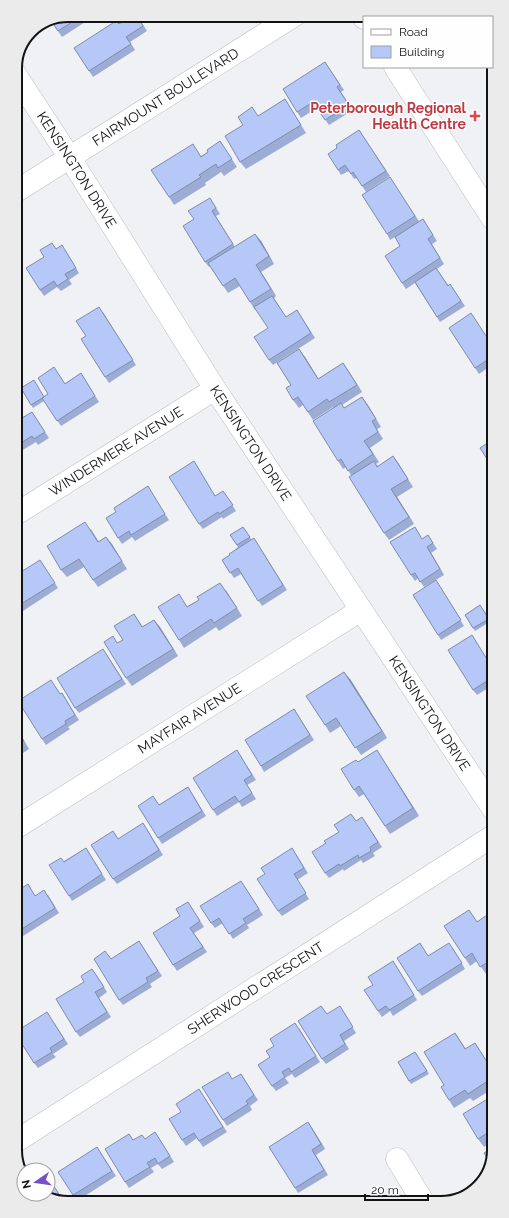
<svg xmlns="http://www.w3.org/2000/svg" width="509" height="1218" font-family="Raleway,sans-serif">
<style>
.lines{fill:none;stroke-linecap:round;stroke-linejoin:round}
.street-casing{stroke:#bcbec2;stroke-width:23}
.secondary-casing{stroke:#bcbec2;stroke-width:23}
.street{stroke:#fff;stroke-width:22}
.secondary{stroke:#fff;stroke-width:22}
.wall{fill:#9cacd5}
.shaded-wall{fill:#7f8cae}
.building{fill:#b5c8f8;stroke:#7f8cae}
.health-dot{fill:#e0444e;stroke:#fefefe;stroke-width:1.5}
.labels{text-anchor:middle;stroke-width:3;stroke-linejoin:round;paint-order:stroke}
.street-label{font-size:14px;fill:#121314;stroke:#fefefe}
.health-label{font-size:14px;font-weight:bold;fill:#be3a42;stroke:#fefefe;text-anchor:end}
.rim{fill:none;stroke:#121314;stroke-width:2}
</style>
<rect width="100%" height="100%" fill="#eff1f5"/>
<g class="lines">
<!-- street casing -->
<g class="street-casing">
<g id="street">
<path id="s1" d="M15,74L70,158L215,389L493,809"/>
<path id="s2" d="M15,192L295,15"/>
<path id="s3" d="M16,514L215,389"/>
<path id="s4" d="M17,827L361,610"/>
<path id="s5" d="M18,1140L493,836"/>
<path d="M397,1159L422,1200"/>
</g>
</g>
<!-- secondary casing -->
<g class="secondary-casing">
<path id="secondary" d="M362,15L364,18
M395,67L492,218"/>
</g>
<!-- street -->
<use href="#street" class="street"/>
<!-- secondary -->
<use href="#secondary" class="secondary"/>
</g>
<!-- wall -->
<path class="wall" d="M68,15H96L62,37L52,22Z
M137,15L147,31L130,42L135,50L93,77L74,48Z
M325,62L344,90L341,92L353,110L329,125L317,108L301,118L297,112Z
M285,99L306,133L246,169L240,162L258,116Z
M359,130L390,176L366,192L357,178L354,179L349,171L341,175L338,170L337,148Z
M220,141L237,167L224,176L221,172L205,183L206,185L174,205L169,197L201,156L208,152Z
M393,183L419,221L423,219L437,241L432,244L444,264L437,269L448,285L450,284L465,306L440,322L415,283L406,289L402,283L400,246L395,237L390,240L387,234Z
M210,198L220,214L216,216L235,247L261,241L274,264L261,272L276,296L274,298L286,317L297,310L315,338L273,365L269,360L268,328L256,309L255,310L240,286L228,293L210,266L209,267L205,262L194,219Z
M56,249L66,251L79,273L69,280L72,284L61,291L57,287L44,296L40,290Z
M103,312L136,365L109,383L105,377L86,336Z
M16,327L19,334L16,336Z
M492,345V365L479,374L475,368Z
M305,357L318,379L343,363L362,392L342,405L344,408L362,397L381,427L377,429L383,439L370,448L379,462L376,464L378,466L393,456L413,487L397,497L414,524L389,540L384,533L351,475L346,467L343,469L338,461L333,408V407L313,420L303,405L299,408L293,400L291,385Z
M81,373L99,402L61,426L44,401L33,408L21,388L44,397Z
M32,412L49,438L38,445L36,442L16,454V413L23,418Z
M492,440V460L489,462L480,448Z
M194,461L215,496L223,491L236,511L223,519L222,517L203,529L199,524Z
M151,492L169,520L135,541L132,537L122,544L118,538L116,512Z
M243,527L251,539L257,543L287,590L262,606L241,574L234,578L222,560L230,555L238,547L230,535Z
M91,529L99,542L106,537L127,569L98,587L84,567L67,577L61,570Z
M428,535L437,549L431,553L444,575L424,587L418,578L415,581L411,575L423,539Z
M40,560L58,588L20,613L16,607Z
M439,586L464,626L441,640L438,635Z
M226,590L242,616L219,631L216,627L184,648L179,640L188,606L199,600Z
M480,605L491,621L475,631L465,615Z
M134,614L143,627L154,620L178,656L132,686L126,678L123,640Z
M475,640L493,668V685L477,695L473,690Z
M107,655L126,684L79,713L75,708Z
M350,679L387,738L361,755L341,726L330,733L325,725Z
M55,686L60,694L62,693L79,720L68,727L70,729L46,745L42,739Z
M294,709L314,740L264,772L261,766Z
M17,729L29,749L17,757Z
M237,750L256,780L247,785L256,799L242,807L239,802L217,816L213,810Z
M377,750L419,816L390,834L364,794L359,797L354,790L358,762Z
M188,787L206,816L162,844L158,838L159,805Z
M362,817L382,847L373,853L375,856L363,863L361,860L344,871L343,869L329,878L325,873L326,843L356,821Z
M147,829L163,855L117,884L113,879L118,839Z
M86,848L106,880L72,901L69,896L64,861Z
M292,848L308,873L297,880L309,899L282,916L278,911L265,874Z
M241,881L263,915L247,925L249,928L233,939L223,923L215,928L211,923Z
M17,891L35,895H48L59,913L20,938L17,934Z
M188,902L204,927L194,933L207,952L177,971L173,965L180,916Z
M493,911L494,969L486,974L477,961L470,966L465,958L477,922Z
M139,941L162,976L150,984L152,987L123,1005L119,1000L111,959Z
M453,948L465,969L422,996L418,991L428,956Z
M393,961L417,1000L393,1016L390,1011L382,1017L378,1011L373,985Z
M96,974L107,992L99,998L111,1017L80,1037L76,1032Z
M47,1012L68,1044L53,1054L56,1057L38,1068L34,1063Z
M343,1012L356,1033L344,1041L349,1049L326,1064L322,1059L327,1014Z
M299,1028L320,1062L295,1078L292,1074L285,1078L289,1083L276,1091L272,1086L270,1057L274,1046Z
M455,1033L466,1049L475,1043L494,1072V1088L473,1101L470,1098L454,1108L449,1100L444,1085Z
M415,1052L429,1074L411,1084L398,1062Z
M241,1074L258,1100L250,1106L252,1110L227,1126L223,1120L233,1079Z
M199,1089L227,1132L203,1147L197,1138L186,1146L182,1140L181,1112Z
M494,1095L491,1142L484,1147L478,1139Z
M312,1128L325,1149L316,1155L328,1175L298,1193L295,1188Z
M159,1138L174,1162L162,1169L158,1164L151,1168L154,1172L129,1188L125,1182L134,1140Z
M97,1147L116,1176L77,1201L73,1195Z
M52,1183L64,1202H63L42,1194Z"/>
<!-- shaded-wall -->
<path class="shaded-wall" d="M255,234L261,241L274,264L269,256Z
M256,265L261,272L276,296L271,289Z
M299,349L305,357L323,386L318,379Z
M343,363L348,370L362,392L357,385Z
M362,397L368,405L381,427L376,419Z
M393,456L399,464L413,487L408,479Z
M391,489L397,497L414,524L409,517Z
M106,537L112,544L127,569L122,561Z
M427,547L431,553L444,575L440,569Z
M154,620L160,627L178,656L173,649Z
M344,672L350,679L387,738L382,731Z
M17,729L29,749L17,730Z
M377,750L382,758L419,816L413,808Z
M475,1043L494,1072V1073Z
M308,1122L312,1128L325,1149L321,1144Z"/>
<!-- building -->
<path class="building" d="M68,15H83L58,31L52,22Z
M121,15H136L143,26L126,37L131,44L89,71L74,48L116,21L119,24L123,21L120,16Z
M325,62L340,85L337,87L349,105L325,120L313,102L297,112L283,89Z
M285,99L301,125L240,162L225,136L243,125L238,117L252,107L258,116Z
M359,130L386,171L362,186L353,172L351,174L345,165L338,170L328,154L337,148L336,145Z
M220,141L232,159L218,168L216,164L199,175L201,177L169,197L151,170L193,144L201,157L208,152L207,150Z
M390,177L415,216L387,234L362,195Z
M210,198L216,208L212,211L233,244L205,262L183,226L194,219L188,211Z
M423,219L433,235L428,239L440,258L402,283L385,256L400,246L395,237Z
M255,234L269,256L256,265L271,289L250,302L235,278L223,286L208,263Z
M52,243L56,249L62,245L76,268L65,274L68,279L57,286L54,281L40,290L26,268L44,257L40,250Z
M436,268L448,286L450,284L461,301L437,317L415,282Z
M272,296L286,317L297,310L311,333L269,360L254,337L268,328L254,307Z
M99,307L133,360L105,377L81,339L86,336L76,321Z
M471,313L492,345V357L475,368L449,328Z
M299,349L318,379L343,363L357,385L329,402L327,399L308,412L298,397L293,400L286,388L291,385L277,363Z
M54,367L65,384L81,373L95,396L57,421L42,398L48,394L38,378Z
M492,371V385L486,375Z
M34,380L44,397L31,405L21,388Z
M362,397L376,419L372,421L378,432L364,441L373,454L348,471L341,459L338,461L313,421L341,403L344,408Z
M18,412L22,418L32,412L45,432L34,439L32,436L16,446V413Z
M492,440V456L487,459L480,448Z
M393,456L408,479L391,489L409,517L384,533L349,477L374,461L377,467Z
M194,461L215,496L223,491L233,505L219,514L218,512L199,524L169,477Z
M148,486L165,514L131,535L129,531L118,538L106,518L116,512L114,508Z
M85,522L98,542L106,537L122,561L93,580L79,559L61,570L47,546Z
M243,527L250,537L237,545L230,535Z
M415,527L422,539L428,535L433,543L427,547L440,569L420,582L415,573L411,575L390,542Z
M254,538L283,585L258,601L238,568L230,573L222,560L230,555L229,554Z
M40,560L55,583L16,607V575Z
M436,580L461,620L438,635L413,595Z
M220,583L237,608L214,623L211,619L179,640L158,607L179,594L187,607L199,600L197,597Z
M480,605L489,619L473,628L465,615Z
M134,614L142,627L154,620L173,649L126,678L104,642L113,636L117,643L123,640L114,626Z
M472,635L493,669V677L473,690L448,650Z
M103,649L122,679L75,708L57,678Z
M344,672L382,731L355,748L336,718L325,725L306,696Z
M51,680L60,694L62,693L75,715L65,721L66,724L42,739L18,701Z
M493,695V705L488,698Z
M294,709L310,735L261,766L245,740Z
M17,730L24,741L17,746Z
M237,750L252,775L244,780L252,793L239,802L235,796L213,810L193,778Z
M377,750L413,808L385,826L359,786L354,790L341,769L356,760L358,762Z
M188,787L202,811L158,838L138,806L153,796L159,805Z
M351,814L356,821L362,817L378,842L370,847L371,851L359,858L358,855L340,866L339,864L325,873L312,852L326,843L324,841L339,832L334,825Z
M143,823L159,850L113,879L91,845L113,831L118,839Z
M86,848L102,874L69,896L49,865L61,858L64,862Z
M292,848L304,868L294,874L306,893L278,911L257,879L265,874L261,868Z
M241,881L259,909L243,919L246,923L229,934L219,918L211,923L200,906Z
M28,884L35,896L44,890L55,908L17,932V891Z
M188,902L200,921L190,928L203,947L173,965L153,933L180,916L176,909Z
M469,910L477,922L493,911L494,958L480,967L472,953L465,958L444,926Z
M139,941L158,971L146,978L148,982L119,1000L94,959L105,951L111,959Z
M420,943L428,956L449,943L462,963L418,991L397,958Z
M393,961L414,995L389,1010L386,1006L378,1011L364,990L373,985L368,977Z
M92,969L104,987L95,992L107,1012L76,1032L56,999L84,982L81,976Z
M321,1006L327,1014L340,1006L353,1027L340,1035L345,1044L322,1059L298,1021Z
M47,1012L64,1039L50,1048L52,1052L34,1063L17,1036V1031Z
M295,1023L316,1056L291,1072L289,1068L282,1072L285,1077L272,1086L258,1065L270,1057L266,1051L274,1046L270,1039Z
M455,1033L465,1049L475,1043L494,1073V1077L468,1094L465,1090L449,1100L441,1087L444,1085L424,1052Z
M415,1052L427,1071L409,1081L398,1062Z
M228,1072L232,1079L241,1074L254,1095L246,1101L248,1104L223,1120L202,1087Z
M199,1089L223,1127L199,1141L194,1133L182,1140L169,1119L181,1112L176,1104Z
M494,1095V1150L490,1162L484,1153L494,1147L486,1134L478,1139L463,1114Z
M308,1122L321,1144L312,1150L324,1170L295,1188L269,1147Z
M155,1132L170,1156L158,1164L155,1158L147,1163L150,1167L125,1182L105,1149L129,1134L133,1140L142,1135L145,1139Z
M97,1147L112,1171L73,1195L58,1172Z
M48,1178H49L60,1196L55,1199L42,1194H48Z
M334,1197L336,1201H327Z"/>
<!-- markers -->
<path class="health-dot" d="M473 110h4v4h4v4h-4v4h-4v-4h-4v-4h4z"/>
<g class="labels">
<!-- street labels -->
<g class="street-label">
<text dy="5" stroke="none"><textPath href="#s2" startOffset="178">FAIRMOUNT BOULEVARD</textPath></text>
<text dy="5" stroke="none"><textPath href="#s1" startOffset="114">KENSINGTON DRIVE</textPath></text>
<text dy="5" stroke="none"><textPath href="#s1" startOffset="438">KENSINGTON DRIVE</textPath></text>
<text dy="5" stroke="none"><textPath href="#s3" startOffset="118">WINDERMERE AVENUE</textPath></text>
<text dy="5" stroke="none"><textPath href="#s1" startOffset="762">KENSINGTON DRIVE</textPath></text>
<text dy="5" stroke="none"><textPath href="#s4" startOffset="204">MAYFAIR AVENUE</textPath></text>
<text dy="5" stroke="none"><textPath href="#s5" startOffset="282">SHERWOOD CRESCENT</textPath></text>
</g>
<!-- health labels -->
<g class="health-label">
<text x="466" y="113">Peterborough Regional<tspan x="466" dy="16">Health Centre</tspan></text>
</g>
</g>
<!-- crop -->
<path d="M0 0H509V1218H0ZM68 22H441A46 46 0 0 1 487 68V1150A46 46 0 0 1 441 1196H68A46 46 0 0 1 22 1150V68A46 46 0 0 1 68 22Z" fill="#ebebeb" fill-rule="evenodd"/>
<path class="rim" d="M68 22H441A46 46 0 0 1 487 68V1150A46 46 0 0 1 441 1196H68A46 46 0 0 1 22 1150V68A46 46 0 0 1 68 22Z"/>
<!-- legend -->
<rect x="363" y="16" width="130" height="52" fill="#fefefe" stroke="#a0a0a0"/>
<rect x="371" y="29" width="20" height="6" fill="#ffffff" stroke="#a0a0a0"/>
<text x="399" y="36" font-size="12" fill="#121314">Road</text>
<rect x="371" y="46" width="20" height="12" fill="#b5c8f8" stroke="#a0a0a0"/>
<text x="399" y="56" font-size="12" fill="#121314">Building</text>
<!-- north arrow -->
<g transform="translate(36 1182) rotate(257)"><circle r="19" fill="#fefefe" stroke="#a0a0a0"/>
<path d="M0-3L7 15L0 10L-7 15Z" fill="#7650c9"/>
<text y="-6" font-size="11" font-weight="bold" text-anchor="middle" fill="#121314">N</text>
</g>
<!-- scale -->
<path d="M365 1194v6h63v-6" fill="none" stroke="#121314" stroke-width="2"/>
<text x="371" y="1194" font-size="12" fill="#121314" stroke="#fefefe" stroke-width="3" paint-order="stroke">20 m</text>
</svg>
